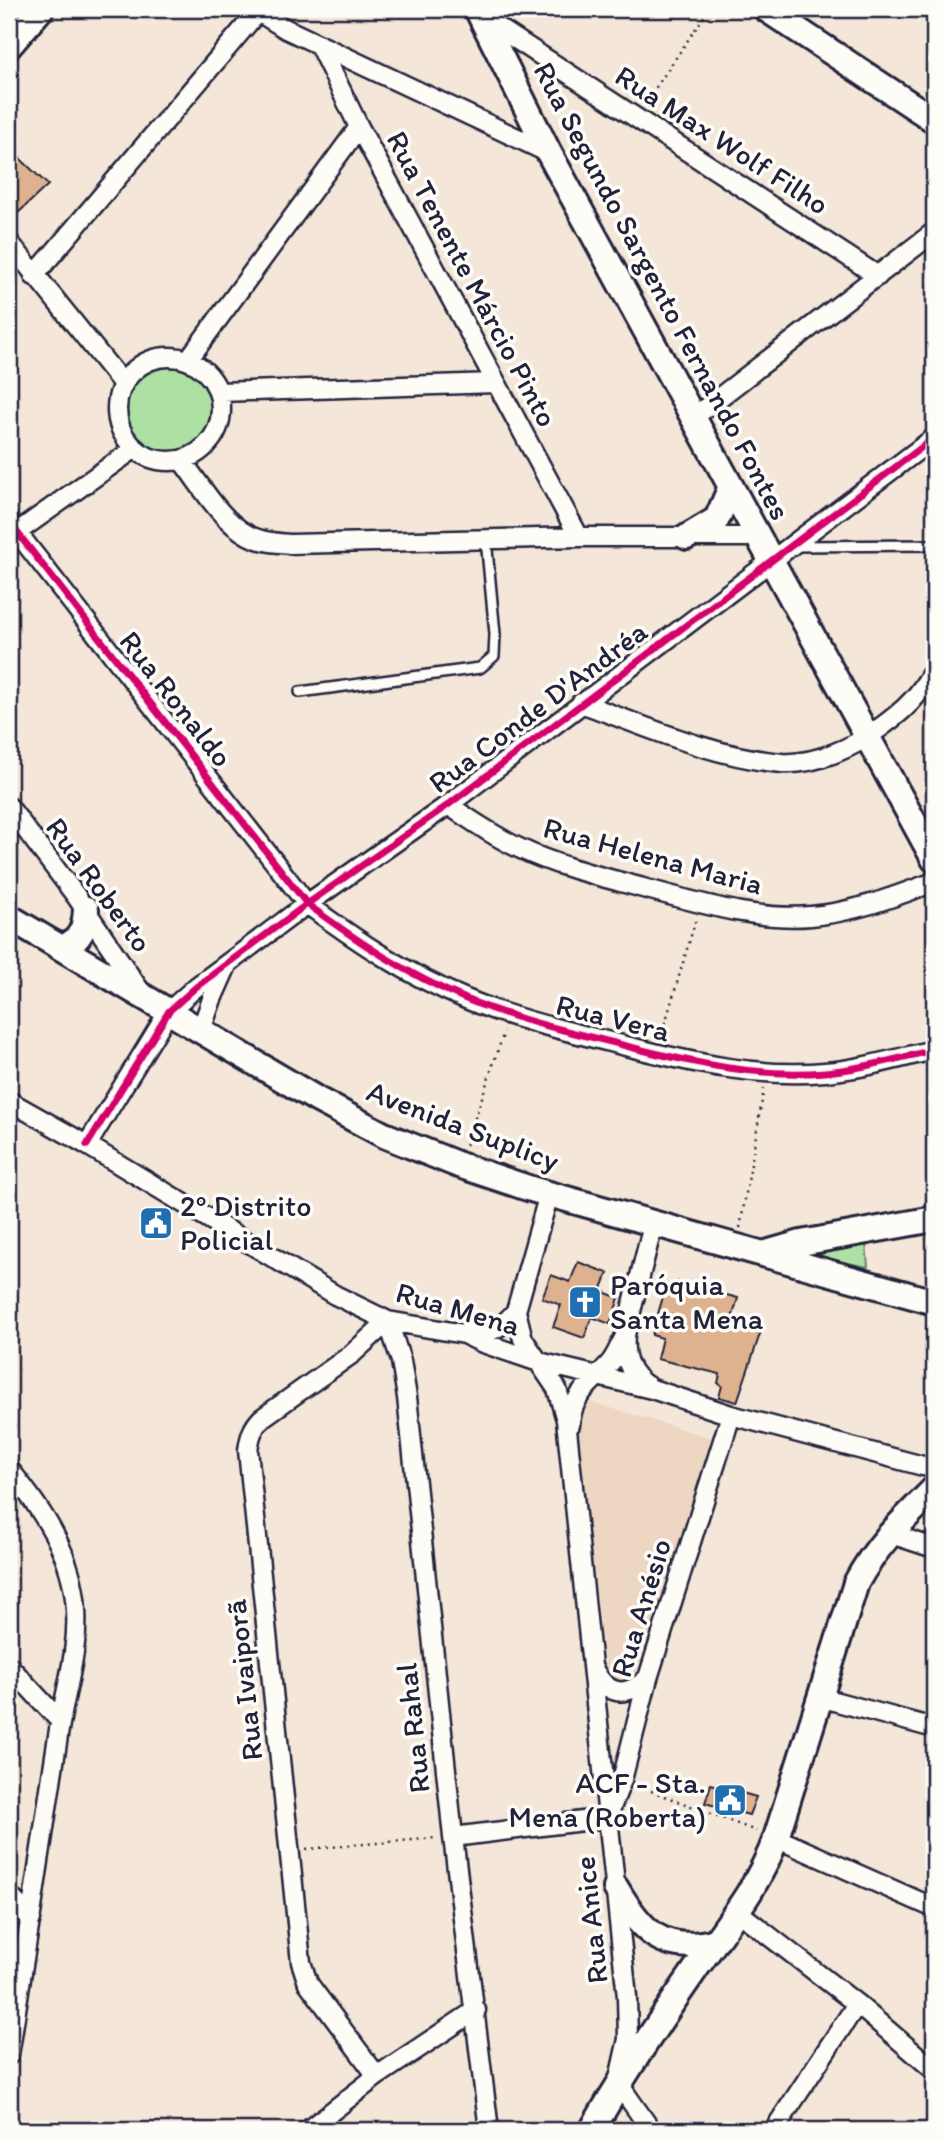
<svg xmlns="http://www.w3.org/2000/svg" width="943" height="2139" font-family="Itim,sans-serif">
<style>
.built{fill:#edd6c2}
.green{fill:#ace1a3;stroke:#67826f;stroke-width:2}
.building{fill:#deb28e;stroke:#22223b;stroke-width:2}
.lines{fill:none;stroke-linecap:round;stroke-linejoin:round}
.lane-casing{stroke:#22223b;stroke-width:14}
.street-casing{stroke:#22223b;stroke-width:23}
.secondary-casing{stroke:#22223b;stroke-width:30}
.path{stroke:#22223b;stroke-width:2.5;stroke-dasharray:2 5;stroke-linecap:butt}
.lane{stroke:#fdfcf7;stroke-width:9}
.street{stroke:#fdfcf7;stroke-width:18}
.secondary{stroke:#fdfcf7;stroke-width:24}
.cycleway-casing{stroke:#fdfcf7;stroke-width:11}
.cycleway{stroke:#d6006c;stroke-width:7}
.labels{text-anchor:middle;stroke-width:7;stroke-linejoin:round;paint-order:stroke}
.street-label{font-size:30px;fill:#22223b;stroke:#fdfcf7}
.poi-label{font-size:30px;fill:#22223b;stroke:#fdfcf7;text-anchor:start}
</style>
<rect width="100%" height="100%" fill="#f4e6d8"/>
<filter id="ink" filterUnits="userSpaceOnUse"><feTurbulence type="fractalNoise" baseFrequency=".0143" numOctaves="2"/><feDisplacementMap in="SourceGraphic" scale="14" xChannelSelector="R" yChannelSelector="G"/><feConvolveMatrix kernelMatrix="1 2 1 2 8 2 1 2 1" color-interpolation-filters="sRGB"/></filter>
<g filter="url(#ink)">
<!-- built -->
<path class="built" d="M587,1401L712,1438L637,1676L615,1681L605,1663L579,1436Z"/>
<!-- green -->
<path class="green" d="M119 409a49 49 0 1 1 98 0a49 49 0 1 1-98 0Z
M866,1242L868,1267L818,1257L814,1253Z"/>
<!-- building -->
<path class="building" d="M9,148L48,185L17,214L9,205Z
M578,1262L608,1273L601,1291L619,1298L610,1324L592,1317L584,1338L553,1327L561,1305L542,1298L551,1275L570,1282Z
M677,1282L738,1298L731,1322L761,1331L737,1402L719,1397L722,1386L718,1383L720,1374L657,1359L662,1338L652,1335L666,1286L676,1288Z
M711,1784L756,1797L749,1815L705,1803Z"/>
<g class="lines">
<!-- lane casing -->
<g class="lane-casing">
<path id="lane" d="M793,546L934,545
M300,692L480,668L494,656L495,634L486,539"/>
</g>
<!-- street casing -->
<g class="street-casing">
<path id="street" d="M254,9L286,29L549,153
M482,17L878,276
M319,45L359,127L579,537
M9,242L123,384
M34,276L260,9
M117 409a52 52 0 1 1 104 0a52 52 0 1 1-104 0Z
M188,360L359,127
M219,392L496,383
M694,417L934,232
M182,461C201,485 220,520 248,535C261,542 277,543 291,544L579,537H757
M9,522L307,904C357,941 408,975 466,999C518,1021 576,1033 630,1047C693,1063 760,1078 825,1072C862,1069 898,1058 934,1050
M9,538L134,449
M581,703C645,726 713,757 782,763C815,765 855,747 881,727C906,709 919,696 934,669
M448,805C472,821 495,837 521,849C559,867 603,877 643,888C697,902 755,921 811,916C855,912 893,897 934,882
M9,807L76,896L141,992
M201,1030L212,999L228,963
M9,1101L87,1145L335,1295L388,1321L464,1334L483,1343L539,1362L652,1389L731,1415L923,1466L934,1467
M87,1145L169,1011L196,987L307,904L448,805L934,438
M549,1194L516,1311L523,1339L557,1389L566,1420L627,1997L628,2039L618,2083L651,2130
M388,1321L401,1361L407,1397L453,1837L489,2130
M468,1334C489,1335 503,1327 516,1311
M649,1387C629,1375 623,1357 625,1335L653,1225
M570,1425C572,1393 591,1385 610,1363C616,1356 619,1347 624,1338
M9,1469C43,1511 73,1554 76,1610C79,1652 64,1694 58,1736C42,1842 26,1949 9,2055
M888,1533L934,1548
M9,1666L60,1721
M594,1670C608,1696 626,1698 648,1678
M819,1697L934,1728
M453,1837L607,1818L622,1780L648,1678L731,1415
M776,1838L934,1908
M9,1895L31,1919
M737,1911L857,2004L934,2070
M377,2076L308,1983L301,1962L248,1450C250,1437 252,1428 262,1418L352,1354L388,1321
M308,2130L377,2076L476,2010
M774,2130L857,2004"/>
</g>
<!-- secondary casing -->
<g class="secondary-casing">
<path id="secondary" d="M477,9L549,153L934,859
M766,9L934,120
M9,46L41,9
M687,537L717,519L730,489
M9,917L318,1100L384,1135L459,1165L531,1189L934,1302
M63,948C81,939 85,929 86,909
M763,1254L801,1243L934,1219
M616,1888C641,1931 663,1955 716,1941
M592,2130C624,2073 660,2020 697,1967C727,1924 758,1888 776,1838L856,1583C877,1544 903,1520 934,1489"/>
</g>
<!-- path -->
<path class="path" d="M644,105L709,9
M661,1037L696,919
M466,1145L504,1032
M740,1228L764,1089
M638,1786L756,1831
M306,1849L436,1838"/>
<!-- lane -->
<use href="#lane" class="lane"/>
<!-- street -->
<use href="#street" class="street"/>
<!-- secondary -->
<use href="#secondary" class="secondary"/>
<!-- cycleway casing -->
<g class="cycleway-casing">
<path id="cycleway" d="M9,522L307,904C357,941 408,975 466,999C518,1021 576,1033 630,1047C693,1063 760,1078 825,1072C862,1069 898,1058 934,1050
M87,1145L169,1011L196,987L307,904L448,805L934,438"/>
</g>
<!-- cycleway -->
<use href="#cycleway" class="cycleway"/>
</g>
</g>
<!-- icons -->
<defs>
<g id="civic-square" transform="scale(1.75)"><rect x="-9" y="-9" width="18" height="18" rx="4" fill="#1f6fb2" stroke="#fdfcf7"/><path d="M-.6-6.5H3V-4.5H.6V-3L4-1V1h2V6H-6V1h2V-1L-.6-3ZM-1.2 2.5V6h2.4V2.5Z" fill="#fff"/></g>
<g id="church-square" transform="scale(1.75)"><rect x="-9" y="-9" width="18" height="18" rx="4" fill="#1f6fb2" stroke="#fdfcf7"/><path d="M-1.2-6h2.4v3.5h3.3v2.4h-3.3V6h-2.4V-.1h-3.3v-2.4h3.3Z" fill="#fff"/></g>
</defs>
<g fill-rule="evenodd">
<use href="#civic-square" x="156" y="1223"/>
<use href="#church-square" x="585" y="1302"/>
<use href="#civic-square" x="730" y="1800"/>
</g>
<g class="labels">
<!-- street labels -->
<g class="street-label">
<text transform="translate(722 140) rotate(33)" y="10">Rua Max Wolf Filho</text>
<text transform="translate(472 279) rotate(62)" y="10">Rua Tenente Márcio Pinto</text>
<text transform="translate(662 291) rotate(62)" y="10">Rua Segundo Sargento Fernando Fontes</text>
<text transform="translate(176 699) rotate(52)" y="10">Rua Ronaldo</text>
<text transform="translate(538 707) rotate(-37)" y="10">Rua Conde D'Andréa</text>
<text transform="translate(653 856) rotate(15)" y="10">Rua Helena Maria</text>
<text transform="translate(99 885) rotate(54)" y="10">Rua Roberto</text>
<text transform="translate(613 1018) rotate(14)" y="10">Rua Vera</text>
<text transform="translate(463 1126) rotate(21)" y="10">Avenida Suplicy</text>
<text transform="translate(458 1309) rotate(16)" y="10">Rua Mena</text>
<text transform="translate(641 1608) rotate(-73)" y="10">Rua Anésio</text>
<text transform="translate(244 1680) rotate(-96)" y="10">Rua Ivaiporã</text>
<text transform="translate(413 1728) rotate(-96)" y="10">Rua Rahal</text>
<text transform="translate(591 1920) rotate(-96)" y="10">Rua Anice</text>
</g>
<!-- poi labels -->
<g class="poi-label">
<text x="180" y="1216">2º Distrito<tspan x="180" dy="34">Policial</tspan></text>
<text x="610" y="1295">Paróquia<tspan x="610" dy="34">Santa Mena</tspan></text>
<text x="706" y="1793" text-anchor="end">ACF - Sta.<tspan x="706" dy="34">Mena (Roberta)</tspan></text>
</g>
</g>
<!-- margin -->
<rect width="943" height="2139" fill="none" stroke="#fdfcf7" stroke-width="35"/>
<rect x="18" y="18" width="908" height="2104" fill="none" stroke="#22223b" stroke-width="2.5" filter="url(#ink)"/>
</svg>
